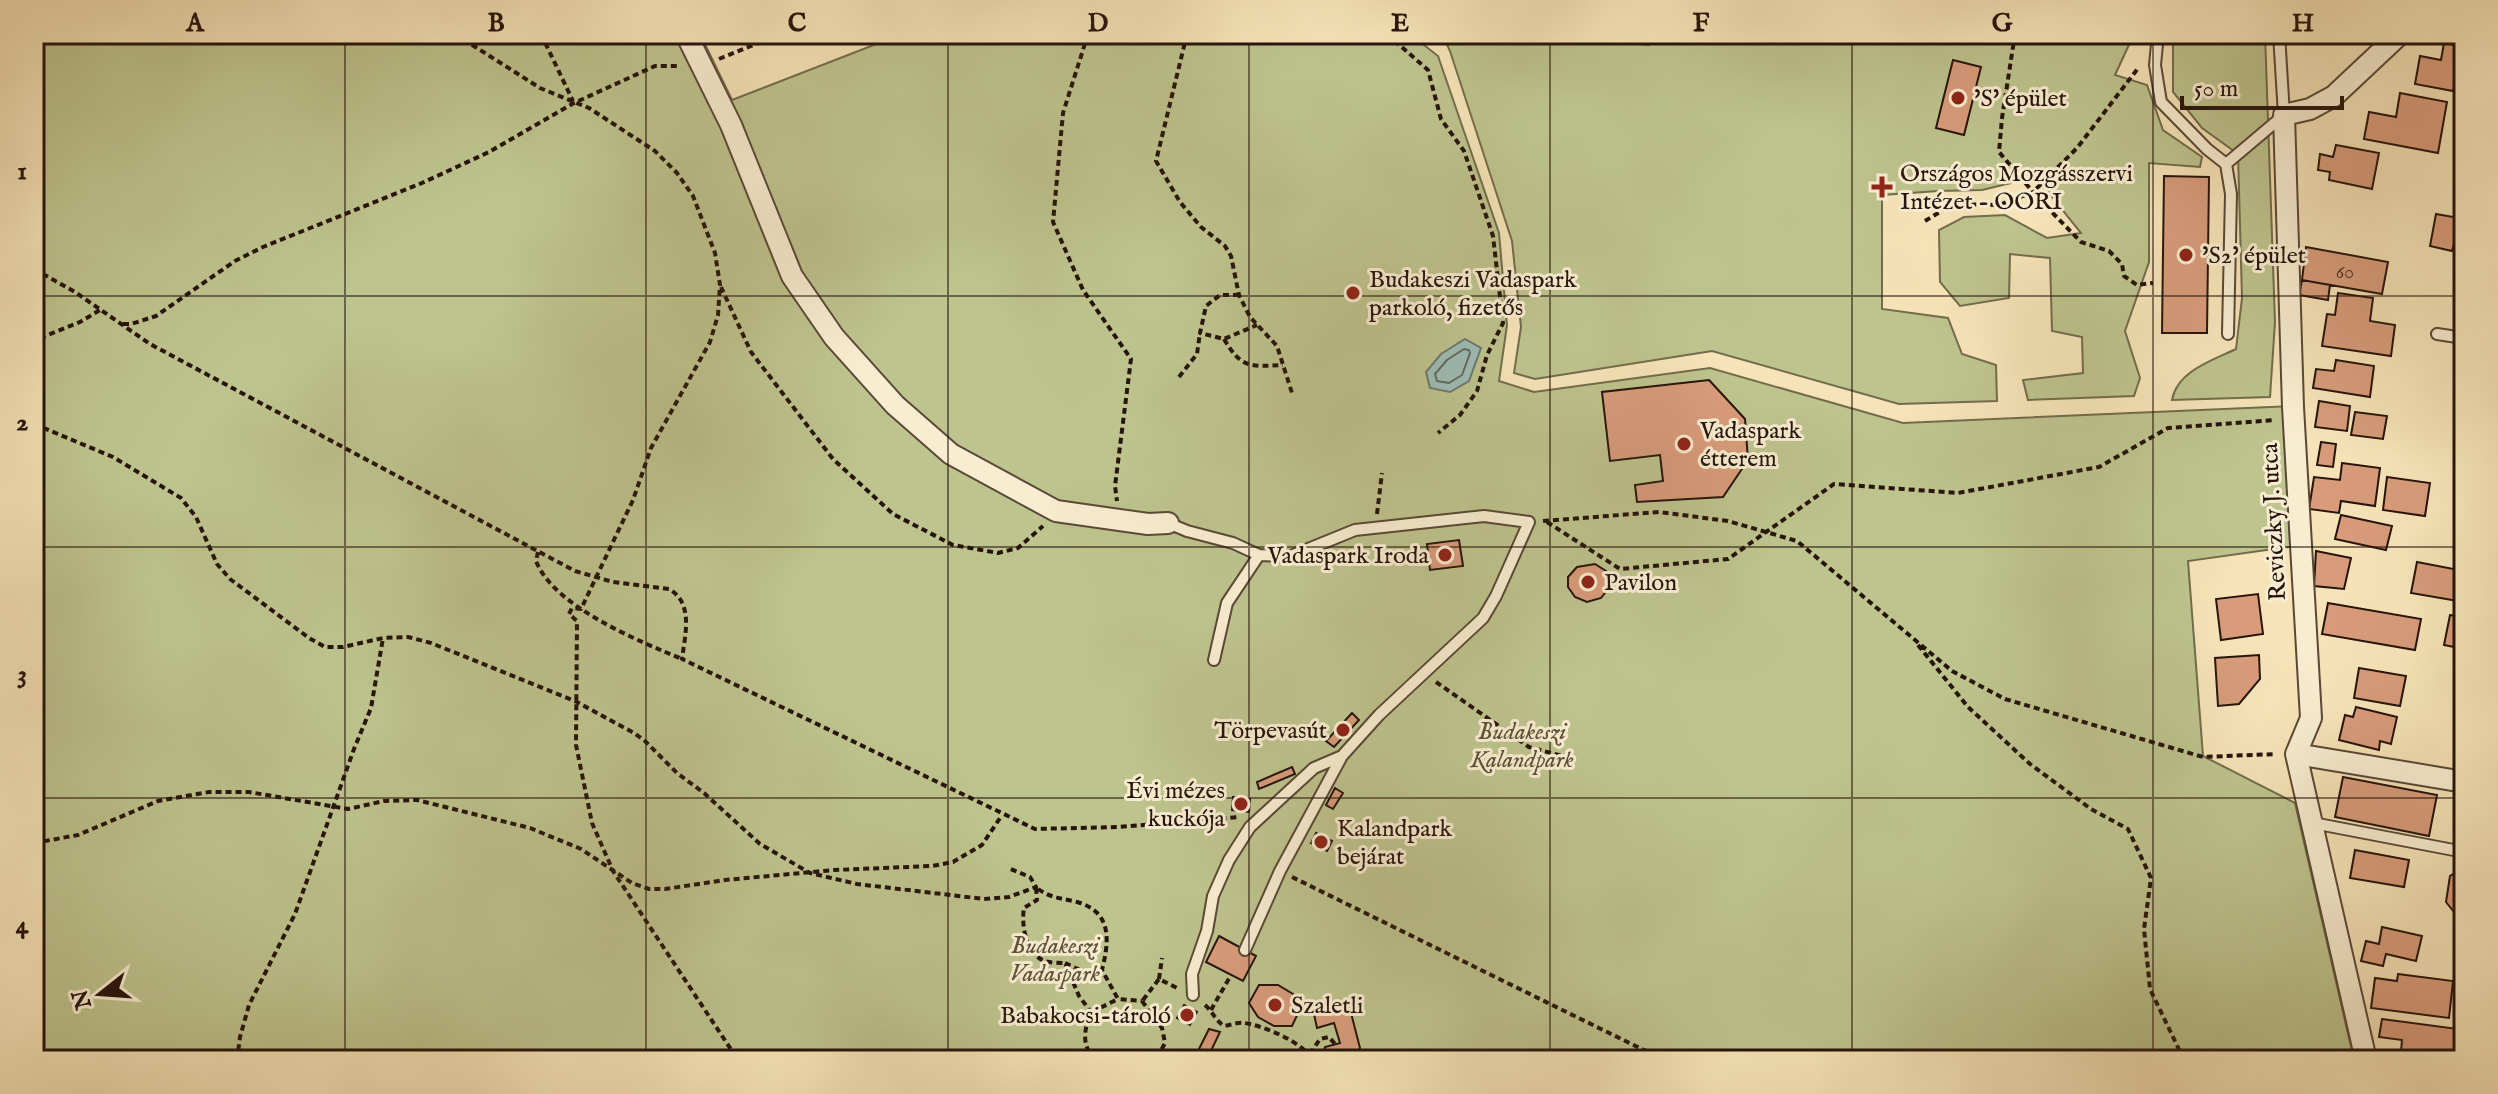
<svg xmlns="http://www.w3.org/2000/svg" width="2498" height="1094" font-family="'IM FELL English',serif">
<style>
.green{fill:#bec48e;stroke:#726c4d;stroke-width:2}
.water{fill:#9ebdb6;stroke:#6e7972;stroke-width:2}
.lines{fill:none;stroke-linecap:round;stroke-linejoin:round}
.shore{stroke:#626861;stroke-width:2}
.building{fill:#d89c7b;stroke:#26140c;stroke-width:2}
.service-casing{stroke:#5a4837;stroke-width:14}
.minor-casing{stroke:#5a4837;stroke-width:24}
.path{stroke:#26140c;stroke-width:4;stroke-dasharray:6 4;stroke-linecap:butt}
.service{stroke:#f9edd1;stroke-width:10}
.minor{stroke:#f9edd1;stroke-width:20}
.grid{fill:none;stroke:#26140c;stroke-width:2;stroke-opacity:0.55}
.poi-dot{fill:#8f2418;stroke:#f9edd1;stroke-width:3}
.labels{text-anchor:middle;stroke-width:6;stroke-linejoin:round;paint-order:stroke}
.number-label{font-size:20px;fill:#523628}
.poi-label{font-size:24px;fill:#26140c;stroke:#f9edd1;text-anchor:start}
.street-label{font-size:24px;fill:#26140c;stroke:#f9edd1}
.park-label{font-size:24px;font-style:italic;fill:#5b523a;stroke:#f9edd1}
.neatline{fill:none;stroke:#26140c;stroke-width:3}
.grid-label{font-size:26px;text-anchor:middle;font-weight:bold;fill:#26140c}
</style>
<rect width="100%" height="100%" fill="#f6e4b8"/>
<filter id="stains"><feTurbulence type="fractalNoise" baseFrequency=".0025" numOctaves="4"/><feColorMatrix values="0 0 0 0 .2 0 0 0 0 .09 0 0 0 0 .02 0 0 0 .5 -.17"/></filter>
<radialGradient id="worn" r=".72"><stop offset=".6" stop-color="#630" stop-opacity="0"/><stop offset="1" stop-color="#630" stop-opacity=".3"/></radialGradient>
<!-- green -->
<path class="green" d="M34,34H700L732,100L902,34H1410L1438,56L1499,233L1507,325L1499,381L1534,392L1710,368L1903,423L2292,406L2296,546L2188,561L2203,756L2295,803L2354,1060H34Z
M1442,34H1590L1593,40L1649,45L1652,34H1842L1846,39L1871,34H2134L2115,75L2147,85L2163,130L2202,157L2200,167L2149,163V262L2125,331L2140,378L2134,396L2028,400L2023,380L2083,373L2082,337L2052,331L2050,258L2010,254L2009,298L1960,306L1940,282L1939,230L1964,217L2005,215L2047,238L2081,233L2036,177L1982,190L1938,191L1882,195V309L1948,318L1962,354L1996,365L1997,401L1899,404L1712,351L1535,379L1514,373L1521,327L1512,241L1450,51Z
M2173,34H2265L2275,322L2270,397L2172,400C2177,371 2213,360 2236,349L2242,298L2238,154L2202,128L2173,92Z"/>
<!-- water -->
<path class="water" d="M1465,339L1481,348L1469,381L1450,392L1430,388L1426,372L1441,354Z"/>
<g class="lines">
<!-- shore -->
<path class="shore" d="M1464,349L1469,350L1470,353L1462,375L1449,383L1437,381L1435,374L1447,360Z"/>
</g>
<!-- building -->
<path class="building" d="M2444,43L2464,47V88L2454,86L2453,91L2415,84L2420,56L2441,60Z
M1953,60L1981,67L1964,135L1936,128Z
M2400,93L2447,102L2438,153L2364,139L2369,112L2396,117Z
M2336,145L2379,153L2372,189L2329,180L2330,172L2318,170L2320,154L2333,157Z
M2164,176L2209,177L2207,333H2162Z
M2436,214L2459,218L2457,225L2462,226L2464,214V265L2456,263L2459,245L2454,244L2452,251L2430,246Z
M2306,247L2388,262L2382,294L2302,280Z
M2302,280L2330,285L2328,300L2299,295Z
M2338,293L2373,298L2370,321L2395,325L2391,356L2322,346L2327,314L2335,315Z
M2336,360L2374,366L2370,397L2313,388L2316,369L2334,371Z
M1709,380L1745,419L1748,460L1723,497L1637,502L1635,485L1663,481L1660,455L1610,461L1602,392Z
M2319,401L2350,406L2347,431L2315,427Z
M2355,412L2387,416L2383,439L2351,435Z
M2321,442L2336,444L2333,467L2317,465Z
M2342,463L2380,468L2375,506L2341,501L2339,513L2309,509L2314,477L2340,480Z
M2387,477L2430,483L2425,516L2383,510Z
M2341,515L2392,526L2386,550L2335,539Z
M1459,540L1463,566L1430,570L1427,544Z
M2316,551L2351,558L2344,589L2314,586Z
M2417,562L2464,571V602L2411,593Z
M1595,564L1606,571L1610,578L1608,589L1601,598L1587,602L1575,597L1568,587V577L1577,567Z
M2258,594L2263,634L2221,640L2216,599Z
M2328,603L2421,619L2415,650L2322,634Z
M2450,615L2464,617V649L2444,645Z
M2259,655L2260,679L2239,704L2218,706L2215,658Z
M2359,668L2406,676L2400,706L2354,698Z
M2356,707L2397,717L2391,744L2380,741L2379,750L2339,740L2345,715L2353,717Z
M1352,713L1359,720L1334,747L1326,741Z
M1292,767L1295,774L1259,789L1257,782Z
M2343,777L2437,795L2429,836L2335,817Z
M1335,788L1343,793L1333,809L1326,805Z
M1233,797L1250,799L1249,812L1232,810Z
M1316,833L1332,841L1327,851L1311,843Z
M2355,850L2409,860L2404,887L2350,878Z
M2464,868V914L2458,917L2446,902L2450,876Z
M2382,927L2422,936L2416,961L2386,954L2383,966L2361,961L2366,941L2379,944Z
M1219,936L1256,956L1243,981L1206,962Z
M2398,974L2453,981L2449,1018L2371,1008L2375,978L2397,981Z
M1259,985H1278L1293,994L1301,1007L1292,1026H1274L1258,1017L1249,1003Z
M1336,1001L1350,1009L1360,1048L1351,1060H1330L1323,1056L1325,1047L1340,1043L1334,1023L1317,1028L1314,1014L1322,1004Z
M1184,1005L1197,1012L1190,1025L1177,1018Z
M2382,1019L2458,1029L2454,1059L2401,1051L2402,1040L2379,1037Z
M1209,1029L1220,1032L1209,1055L1198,1051Z"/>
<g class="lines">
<!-- service casing -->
<g class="service-casing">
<path id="service" d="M2158,34L2155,65L2161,102L2207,149L2226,164L2231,194L2228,334
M2226,164L2284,115L2279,34
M2437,334L2464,338
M1168,523L1187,531L1233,543L1259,555L1291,556L1355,530L1484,516L1529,522L1496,596L1483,618L1379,715L1342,756L1280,871L1245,950
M1214,660L1227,603L1259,555
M2313,823L2464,852
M1193,995L1192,974L1207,931L1213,896L1229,860L1250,827L1314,768L1342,756"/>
</g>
<!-- minor casing -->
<g class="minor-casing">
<path id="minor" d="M686,34L731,125L792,276L834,337L895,405L951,454L1056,511L1148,524L1168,523
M2296,754L2464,782
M2366,1060L2296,754L2311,718L2293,407L2284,115L2310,109L2334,96L2400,34"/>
</g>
<!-- path -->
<path class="path" d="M455,34L540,88L589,108L655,151L677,173L693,196L715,253L720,285L718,315L710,342L651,448L633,500L581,609L572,608L569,614L577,621L576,745L592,823L613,871L738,1060
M541,34L573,101
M1088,34L1063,113L1053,222L1083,290L1131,359L1115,486L1117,501
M1187,34L1156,161L1180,202L1201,227L1225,246L1231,256L1239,295L1250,317L1277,346L1292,393
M1387,34L1428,70L1441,119L1464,151L1493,236L1503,323L1487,355L1477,391L1460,415L1438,433
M2015,34L2002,118L1999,152L2039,199L2081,242L2109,251L2122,264L2124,276L2137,285L2153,283
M719,59L780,34
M1925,221L1953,204L1999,205L2033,192L2077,148L2139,67
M34,269L75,292L150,344L575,571L613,582L669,589C694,603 685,635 682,659L1035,829L1119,827L1239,817
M721,287L751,352L833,459L893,514L953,545L998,553L1018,548L1043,526
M1239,295H1220L1206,306L1200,333L1224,339L1257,325
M123,324H131L156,316L235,261L263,247L422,183L489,152L574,103L655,66H679
M40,338L80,322L100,310
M1224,339C1241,368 1250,367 1283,365
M1179,377L1197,354L1200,333
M34,424L113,457L181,498L196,517L217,564L230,579L309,638L325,647H343L383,638L408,637L431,643L575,701L634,733L645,741L677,773L704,793L760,844L810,873L857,884L984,899L1009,897L1036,887L1030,877L1008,868
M1377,514L1382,473
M1543,521L1659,512L1728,521L1797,541L1952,671L2005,699L2203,757L2276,754
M1547,522L1620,569L1728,559L1834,484L1958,493L2099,467L2168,428L2275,420
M538,552L536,561C554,607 639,641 682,659
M1918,645L1968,707L2030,764L2091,809L2128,829L2151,878L2144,929L2150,989L2184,1060
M1436,682L1529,747L1566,757
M34,843L78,835L158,801L209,792H249L348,809L384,801L417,800L530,828L581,849L632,883L649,889H665L725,880L834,870L932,866L953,862L982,845L1000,818
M1292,877L1664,1060
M1065,963L1090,975L1102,970
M1159,979L1162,958
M1143,1000L1159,979L1177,988
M1142,1001L1162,1028L1165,1043L1156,1060
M1205,1005C1213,1012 1215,1020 1224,1026C1231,1025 1238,1022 1244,1023C1262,1025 1305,1043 1312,1060
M1211,1010L1231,975
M1092,1012L1118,999
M1310,1054L1320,1039L1329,1037L1335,1044
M237,1060L240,1037L249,1005L295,914L354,749L371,708L383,638
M1095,1060C1081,1045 1084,1030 1091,1012L1079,996L1065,963C1059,963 1051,963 1045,961C1026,955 1021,925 1024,908L1037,900L1036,887C1048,898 1062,898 1077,902C1113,912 1109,942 1102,970L1118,999L1142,1001"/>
<!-- service -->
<use href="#service" class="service"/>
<!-- minor -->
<use href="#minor" class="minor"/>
</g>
<!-- grid -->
<path class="grid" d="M345,34V1060M646,34V1060M948,34V1060M1249,34V1060M1550,34V1060M1852,34V1060M2153,34V1060M34,296H2464M34,547H2464M34,798H2464"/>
<!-- markers -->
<g class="poi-dot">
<circle cx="1958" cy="98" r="8"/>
<path d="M1878 175h8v8h8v8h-8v8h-8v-8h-8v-8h8z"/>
<circle cx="2186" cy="255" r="8"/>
<circle cx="1353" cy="293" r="8"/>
<circle cx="1684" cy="444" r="8"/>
<circle cx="1445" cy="555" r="8"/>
<circle cx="1588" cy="582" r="8"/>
<circle cx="1343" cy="730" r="8"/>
<circle cx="1241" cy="804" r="8"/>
<circle cx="1321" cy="842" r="8"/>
<circle cx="1275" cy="1005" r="8"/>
<circle cx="1187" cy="1015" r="8"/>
</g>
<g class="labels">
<!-- number labels -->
<g class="number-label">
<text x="2345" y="278">60</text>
</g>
<!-- poi labels -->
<g class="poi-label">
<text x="1974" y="106">'S' épület</text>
<text x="1900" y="181">Országos Mozgásszervi<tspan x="1900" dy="28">Intézet - OORI</tspan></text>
<text x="2202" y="263">'S2' épület</text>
<text x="1369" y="287">Budakeszi Vadaspark<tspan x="1369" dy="28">parkoló, fizetős</tspan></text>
<text x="1700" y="438">Vadaspark<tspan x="1700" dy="28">étterem</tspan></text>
<text x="1429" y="563" text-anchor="end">Vadaspark Iroda</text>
<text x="1604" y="590">Pavilon</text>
<text x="1327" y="738" text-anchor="end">Törpevasút</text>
<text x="1225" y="798" text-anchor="end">Évi mézes<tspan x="1225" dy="28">kuckója</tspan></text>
<text x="1337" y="836">Kalandpark<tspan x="1337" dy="28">bejárat</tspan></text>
<text x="1291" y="1013">Szaletli</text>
<text x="1171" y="1023" text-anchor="end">Babakocsi-tároló</text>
</g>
<!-- street labels -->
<g class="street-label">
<text transform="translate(2273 522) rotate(-93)" y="8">Reviczky J. utca</text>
</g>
<!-- park labels -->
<g class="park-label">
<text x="1522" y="739">Budakeszi<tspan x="1522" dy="28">Kalandpark</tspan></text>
<text x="1055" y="953">Budakeszi<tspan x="1055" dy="28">Vadaspark</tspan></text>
</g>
</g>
<!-- margin -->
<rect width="2498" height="1094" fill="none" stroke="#f6e4b8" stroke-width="88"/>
<!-- north arrow -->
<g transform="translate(100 994) rotate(253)" stroke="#f9edd1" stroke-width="6" paint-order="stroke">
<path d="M0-6L14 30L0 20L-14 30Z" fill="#26140c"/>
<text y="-12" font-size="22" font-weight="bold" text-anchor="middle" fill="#26140c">N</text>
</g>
<!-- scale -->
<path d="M2182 96v12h160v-12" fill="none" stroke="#26140c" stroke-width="4"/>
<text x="2194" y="96" font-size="24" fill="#26140c" stroke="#f9edd1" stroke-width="6" paint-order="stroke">50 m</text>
<rect x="44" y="44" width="2410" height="1006" class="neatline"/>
<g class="grid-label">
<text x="195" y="31">A</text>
<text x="496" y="31">B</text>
<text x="797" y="31">C</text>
<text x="1098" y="31">D</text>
<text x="1400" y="31">E</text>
<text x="1701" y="31">F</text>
<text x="2002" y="31">G</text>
<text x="2303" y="31">H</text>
<text x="22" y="179">1</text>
<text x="22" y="430">2</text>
<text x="22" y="682">3</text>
<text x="22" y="933">4</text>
</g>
<rect width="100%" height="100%" filter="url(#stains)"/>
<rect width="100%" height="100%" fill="url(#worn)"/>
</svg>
